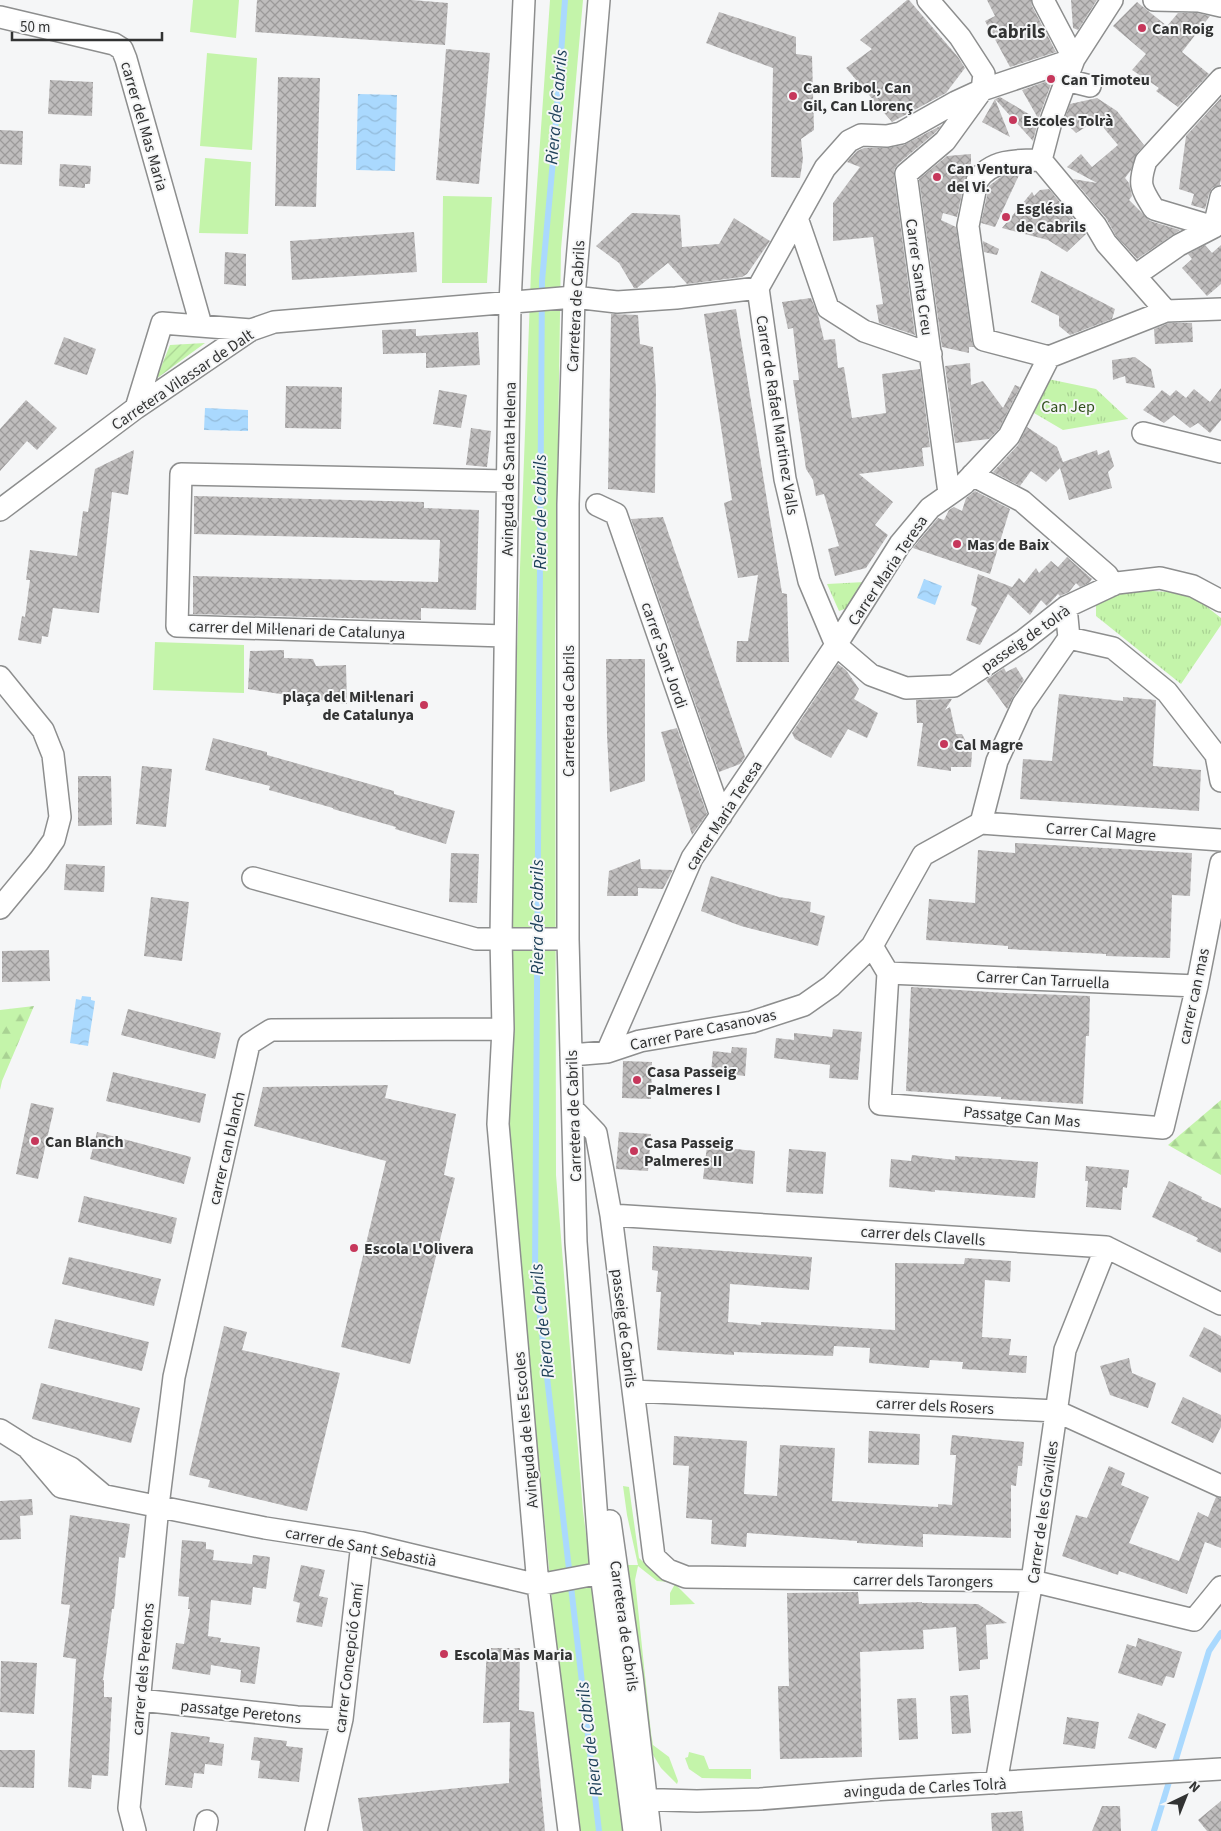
<svg xmlns="http://www.w3.org/2000/svg" width="1221" height="1831" font-family="'Source Sans 3',sans-serif">
<style>
.grass{fill:#c4f4aa}
.forest{fill:url(#forest-firs)}
.park{fill:url(#park-tufts)}
.garden{fill:url(#garden-furrows)}
.water{fill:url(#water-waves)}
.lines{fill:none;stroke-linecap:round;stroke-linejoin:round}
.stream{stroke:#aad9fe;stroke-width:6}
.building{fill:url(#building-cross-hatch)}
.minor-casing{stroke:#8d8e8e;stroke-width:24}
.minor{stroke:#fff;stroke-width:21}
.poi-dot{fill:#c6375b;stroke:#f5f6f7;stroke-width:2}
.labels{text-anchor:middle;stroke-width:4;stroke-linejoin:round;paint-order:stroke}
.poi-label{font-size:16px;font-weight:bold;fill:#323333;stroke:#f5f6f7;text-anchor:start}
.street-label{font-size:16px;fill:#323333;stroke:#f5f6f7}
.park-label{font-size:16px;fill:#2f501a;stroke:#f5f6f7}
.water-label{font-size:18px;font-style:italic;fill:#1c3f58;stroke:#f5f6f7}
.quarter-label{font-size:19px;font-weight:bold;fill:#323333;stroke:#f5f6f7}
</style>
<defs>
<pattern id="forest-firs" width="22" height="20" patternUnits="userSpaceOnUse" patternTransform="scale(1.25)"><rect width="22" height="20" fill="#c4f4aa"/><path d="M5 1l3.5 6h-7zM16 11l3.5 6h-7z" fill="#a9d293"/></pattern>
<pattern id="park-tufts" width="24" height="20" patternUnits="userSpaceOnUse" patternTransform="scale(1.25)"><rect width="24" height="20" fill="#c4f4aa"/><path d="M3 7l-1-3M5 7V3M7 7l1-3M15 17l-1-3M17 17v-4M19 17l1-3" fill="none" stroke="#a9d293"/></pattern>
<pattern id="garden-furrows" width="10" height="10" patternUnits="userSpaceOnUse" patternTransform="scale(1.25)"><rect width="10" height="10" fill="#c4f4aa"/><path d="M-1 1l2-2M0 10L10 0M9 11l2-2" fill="none" stroke="#a9d293"/></pattern>
<pattern id="water-waves" width="16" height="10" patternUnits="userSpaceOnUse" patternTransform="scale(1.25)"><rect width="16" height="10" fill="#aad9fe"/><path d="M0 5q4-4 8 0t8 0" fill="none" stroke="#93bbda"/></pattern>
<pattern id="building-cross-hatch" width="8" height="8" patternUnits="userSpaceOnUse" patternTransform="scale(1.25)"><rect width="8" height="8" fill="#bfbdbd"/><path d="M0 0l8 8M0 8l8-8" fill="none" stroke="#9c9a9a"/></pattern>
</defs>
<rect width="100%" height="100%" fill="#f5f6f7"/>
<!-- grass -->
<path class="grass" d="M193,0H239L236,38L190,32Z
M550,0H583L561,249L555,639L556,1175L583,1511L625,1831H574L506,1117V945L531,271Z
M207,53L257,58L252,150L200,146Z
M205,158L251,162L248,234L199,233Z
M443,196L492,197L487,283H442Z
M155,642L244,645V693L153,690Z
M623,1486L629,1487L639,1558L660,1577L672,1580L669,1582L657,1581L638,1566L635,1580L651,1733L653,1745L669,1757L678,1781L677,1784L661,1768L647,1745L623,1565H638L627,1515Z
M675,1584L695,1604L670,1605V1593Z
M689,1752L704,1756L709,1769H751V1779L702,1778L689,1769L685,1758L688,1757Z"/>
<!-- forest -->
<path class="forest" d="M34,1006L2,1081L0,1090V1010Z
M1221,1100V1175L1168,1145Z"/>
<!-- park -->
<path class="park" d="M1048,379L1096,389L1128,419L1063,430L1034,413Z
M865,582L845,609L839,611L827,584Z
M1123,589L1183,593L1202,603L1221,618V625L1181,684L1096,616V602Z"/>
<!-- garden -->
<path class="garden" d="M205,343L156,379L170,345Z"/>
<!-- water -->
<path class="water" d="M358,94L397,95L395,171L356,170Z
M205,408L248,410V431L204,430Z
M924,579L942,586L935,605L917,598Z
M82,996L91,997V1000L95,1001L88,1046L70,1043L76,999L81,1000Z"/>
<g class="lines">
<!-- stream -->
<path class="stream" d="M565,0L553,160L542,281L535,1272L599,1831
M1154,1831L1209,1651L1221,1633"/>
</g>
<!-- building -->
<path class="building" d="M257,0H412L448,3L445,45L255,32Z
M907,0H909L958,57L965,68L946,93L892,122L846,68L872,49L860,40Z
M987,0H1031L1032,6L1056,52L1010,67L985,21L995,16Z
M1071,0H1097L1078,30L1073,28Z
M1137,2L1167,26L1178,13H1197L1210,16L1182,52L1209,74L1178,107L1156,91L1159,88L1132,70L1146,54L1113,26Z
M719,12L796,37V54L812,56L814,130L801,139L803,159L800,178L771,177L773,68L706,43Z
M446,49L490,53L479,184L436,180Z
M278,77L320,78L316,207L275,206Z
M1053,79L1040,114L1033,141L995,99L1000,97L1039,120L1022,90Z
M50,80L93,82L92,116L48,114Z
M1097,98L1117,111L1144,145L1137,153L1131,170L1125,178L1129,183L1132,196L1129,200L1150,221L1180,230L1137,259L1116,236L1106,218L1073,179L1097,183L1067,167L1081,154L1092,167L1118,145L1097,120L1076,133L1064,121L1070,104Z
M1221,98V178L1220,185L1212,188L1209,194L1205,209L1191,205L1194,194L1179,189L1186,136Z
M995,99L1010,137L982,122Z
M942,125L936,132L898,164L894,170V176L915,335L879,323L876,305L883,304L873,237L833,241V203L860,167L847,162L857,151L864,148H887L904,145Z
M0,130L23,131L22,165L0,164Z
M971,154V169L965,179L957,217L943,213L941,220L956,227L972,342L974,347H969V353L942,347L919,179L947,156Z
M60,164L91,166L90,184H85V188L59,186Z
M1020,173L995,227L981,223L989,186L1002,176Z
M1049,189L1086,234L1067,252L1048,240L1002,228L1032,192L1034,196L1040,190Z
M632,213L680,215L682,247L719,244L734,218L770,241L747,274L742,277L687,284L668,263L637,288H634L619,263L596,246Z
M414,232L417,272L292,280L290,241Z
M983,241L999,249L997,255L984,252Z
M1205,245L1212,253L1221,245V284L1207,296L1182,268L1192,259L1188,254Z
M225,252L246,254V286L224,284Z
M1041,271L1115,309L1112,319L1070,335L1059,326V316L1031,302Z
M811,298L818,315L824,340L835,339L838,368L844,367L852,418L886,413L882,374L920,369L930,447L922,448L924,466L859,474L893,502L875,525L888,535L866,568L835,576L828,549L839,546L824,494L816,496L813,480L806,469L793,380H799L793,328L788,329L782,302Z
M736,309L782,593L787,594L789,662H736L737,641H748L758,575L738,578L724,503L732,500L704,314Z
M611,314L638,315L640,344L653,347L656,390L655,493L608,489Z
M1169,323H1192L1193,342L1155,344L1154,329Z
M416,329V336L478,332L480,365L426,368V353L383,354L382,330Z
M64,337L96,349L87,375L54,364Z
M1135,357L1151,369L1155,388L1126,383L1125,376L1113,380L1112,360Z
M970,363L971,385L983,381L1003,408L1015,385L1020,387L999,429L989,439L955,443L945,366Z
M286,386L342,387L341,429L285,428Z
M1221,388V420L1210,433L1198,423L1190,428L1174,415L1164,423L1143,410L1162,390L1170,396L1176,390L1186,398L1194,389L1210,402Z
M439,390L467,395L461,428L433,424Z
M26,400L57,428L37,450L27,441L0,471V429Z
M1027,427L1057,447L1063,462L1097,450L1098,455L1109,450L1114,466L1108,472L1112,488L1069,500L1060,468L1046,482L1031,471L1020,486L993,472L1018,445Z
M471,428L491,431L487,467L466,465Z
M134,450L128,495L112,492L99,613L53,608L48,637L42,636L41,644L18,640L22,616L25,617L30,580H26L30,550L77,556L83,511L88,512L95,469Z
M975,491L1010,509L990,574L913,548L938,518L944,520L949,510L954,507L962,511L966,498Z
M194,496L424,502V508L479,510L476,610L421,608V620L193,614V576L438,582L440,540L194,534Z
M663,517L745,757L740,764L719,772L631,519Z
M1067,557L1092,579L1089,583L1080,587L1076,583L1069,592L1060,596L1058,594L1047,606L1041,600L1030,615L1008,594L980,645L966,640L977,608L971,605L978,574L1012,587L1010,590L1019,578L1024,583L1036,568L1039,573L1051,561L1058,567Z
M284,650V658L313,659L316,666L346,665L347,704L248,689L250,651Z
M606,659H645V781L610,792L607,735Z
M838,664L846,670L859,689L854,699L878,713L867,738L848,729L831,758L795,739L792,733Z
M1016,667L1024,680L1013,697L1007,709L986,680L1004,668L1006,672Z
M1059,694L1123,701V697L1156,700L1153,766L1201,770L1199,811L1020,799L1023,759L1052,761Z
M952,699L945,710L950,707L956,734H962L972,753L971,767H951V771L917,766L923,723H917L916,700Z
M677,728L707,814L692,835L661,732Z
M213,738L267,752V755L394,791V794L455,811L446,844L395,829L396,827L333,809V808L269,790L270,786L205,770Z
M142,766L172,769L166,827L136,824Z
M78,776H111L112,825L78,826Z
M1015,843L1192,853L1190,896L1172,895L1170,958L1106,956V954L1008,949V946L926,940L929,899L975,903L978,850L1015,853Z
M451,853L479,854L477,903L449,902Z
M640,859L641,869L673,870L663,889L638,888V896H607L609,871Z
M66,864L105,866L104,892L64,890Z
M711,876L779,897L811,902L810,912L825,916L818,946L741,926L701,911Z
M151,897L189,902L182,961L144,956Z
M49,950L50,981L2,982V951Z
M911,987L1006,993L1090,996L1089,1036H1086L1083,1104L1001,1099V1097L906,1091Z
M128,1009L221,1033L215,1059L121,1035Z
M833,1029L862,1032L858,1080L829,1078L830,1065L774,1058L776,1038L794,1040V1033L832,1037Z
M732,1047L747,1048L745,1076L711,1072L713,1051L731,1053Z
M623,1061L652,1062L651,1099L622,1098Z
M113,1072L206,1094L200,1123L106,1101Z
M388,1085L385,1098L456,1114L444,1175L455,1178L410,1364L341,1347L386,1161L254,1126L263,1087Z
M31,1103L54,1108L38,1179L16,1174Z
M97,1132L191,1157L184,1184L90,1159Z
M619,1132L651,1134L648,1171L616,1169Z
M707,1146L755,1151L753,1184L703,1179Z
M789,1149L826,1152L823,1194L786,1192Z
M912,1155L955,1160V1156L1038,1162L1035,1198L935,1190V1192L889,1187L891,1159L911,1161Z
M1086,1166L1129,1170L1127,1188L1123,1187L1121,1210L1086,1207L1088,1181H1085Z
M1169,1181L1202,1197L1201,1199L1221,1208V1253L1196,1241L1198,1238L1152,1217Z
M84,1196L177,1218L171,1244L78,1222Z
M653,1246L812,1257L809,1290L730,1284L728,1322L761,1325V1322L895,1330V1263L964,1264L965,1258L1011,1261L1010,1282L985,1280L982,1337L1011,1339L1009,1355L1027,1356L1026,1373L962,1369L963,1362L930,1360L929,1368L869,1363L870,1348L834,1346L833,1356L734,1352V1355L657,1350L661,1292H656L658,1271L652,1270Z
M69,1257L161,1279L154,1306L62,1284Z
M55,1319L149,1342L142,1371L48,1348Z
M224,1326L247,1332L242,1350L340,1373L307,1511L208,1487L210,1480L189,1475Z
M1204,1327L1221,1336V1373L1189,1356Z
M1129,1358L1132,1373L1156,1383L1148,1408L1110,1395L1100,1366Z
M41,1383L140,1408L131,1443L32,1419Z
M1183,1397L1221,1415V1427L1213,1443L1171,1423Z
M869,1431L920,1434L919,1465L868,1463Z
M952,1435L1024,1442L1022,1466H1018L1016,1486L1011,1485V1538L923,1534V1547L857,1543V1541L747,1533L746,1547L711,1544L712,1520L686,1518L689,1466L673,1465L674,1436L747,1441L744,1494L777,1496L780,1445L835,1448L832,1501L938,1507V1504L952,1505L956,1455H950Z
M1109,1466L1125,1473L1121,1485L1149,1497L1129,1543L1179,1561L1198,1512L1208,1517L1216,1497L1221,1498V1548L1205,1542L1187,1594L1119,1571L1118,1575L1062,1556L1076,1515L1087,1518Z
M32,1499L33,1515L20,1516L21,1539L0,1540V1501Z
M70,1515L130,1524L125,1558L119,1557L114,1609H112L103,1680H104V1697H112L108,1776L92,1775L91,1789L68,1787L76,1659L63,1657L70,1605L61,1604Z
M182,1540L206,1542V1549L214,1550L213,1560L252,1564L253,1555L270,1557L266,1589L253,1587L251,1605L211,1600L208,1636L221,1638L220,1642L260,1647L255,1684L240,1682L241,1670L211,1665L210,1675L172,1669L176,1643L184,1644L190,1609H188L189,1597L178,1596Z
M301,1565L325,1570L319,1596L328,1598L322,1627L296,1622L300,1603L293,1601Z
M858,1592L859,1604L922,1602V1603L978,1604L1007,1623L986,1625L988,1659L980,1660V1669L959,1671L956,1627L923,1630L924,1649L860,1652L862,1757L780,1759L778,1686H789L787,1593Z
M1138,1638L1182,1652L1174,1678L1166,1676L1162,1686L1118,1673L1127,1644L1136,1647Z
M487,1648H520L519,1710L534,1712L545,1831H363L358,1798L509,1783L510,1722L483,1723Z
M1,1661L37,1663L34,1714L0,1712Z
M968,1695L971,1733L952,1734L950,1696Z
M916,1698L918,1739L899,1740L897,1699Z
M1138,1713L1166,1724L1156,1749L1128,1738Z
M1067,1717L1099,1722L1095,1749L1063,1744Z
M171,1732L210,1737L209,1742L224,1744L222,1766L205,1764L204,1774L194,1773L192,1788L165,1785Z
M254,1737L287,1741L286,1746L303,1748L299,1782L258,1778L260,1761L251,1760Z
M0,1750H35L34,1788L0,1787Z
M1221,1801V1831H1207L1198,1820Z
M1102,1806H1120L1121,1831H1092Z
M1022,1811L1024,1831H992L991,1813Z"/>
<g class="lines">
<!-- minor casing -->
<g class="minor-casing">
<path id="minor" d="M524,0L510,304L501,938L503,1029L498,1124L538,1585L569,1831
M599,0L574,297L568,504V939L576,1242L601,1573L634,1831
M928,0L960,37L984,74L982,90L945,141L906,174L949,493
M1043,0L1074,59
M1154,0L1199,1L1221,6
M0,17L114,44L122,49L126,59L201,325
M1074,59L982,90L956,102L901,133L887,136L861,135L849,141L825,168L758,288L785,479L809,581L836,645L871,675L906,688L954,686L1024,640L1066,607L1117,583L1160,578L1193,586L1221,601
M1066,80L1090,86
M1041,160C1019,160 991,159 977,181L968,226L984,340L1049,357
M1041,160L1096,226L1106,243L1166,311
M1041,160L1052,118L1074,59L1112,0
M797,218L828,308L864,331L931,354
M1214,227L1154,209C1141,188 1138,185 1146,161L1221,79
M1136,275L1179,245L1214,227L1221,197
M1049,357L1166,311L1221,309
M136,408L162,323L251,330
M1143,433L1221,452
M972,475L1022,501L1107,575L1113,585
M597,505L616,514L721,816
M0,510L136,408L251,330L274,322L574,297L617,302L676,298L758,288
M505,636L177,626L181,474L507,481
M1069,638L1113,648L1167,692L1216,755L1221,781
M0,677L43,730L53,755L60,817L54,840L39,861L0,908
M981,823L1221,840
M253,878L476,939H568
M872,946L888,973L880,1104L1163,1128L1197,986L1221,863
M888,973L1197,986
M607,1052L692,858L836,645L900,544L930,508L964,484L1009,436L1049,357
M571,1055L607,1052L640,1041L752,1022L804,1005L831,986L872,946L923,855L981,823L997,761L1023,704L1069,638L1066,607
M573,1109L596,1133L611,1215L654,1557L668,1570L686,1577L1032,1581L1194,1620L1221,1587
M611,1215L1106,1247L1221,1304
M633,1391L1056,1411L1221,1486
M0,1430L27,1447L71,1468L103,1495
M27,1447L61,1487L265,1528L362,1543L538,1585L617,1570
M610,1521L632,1676L650,1831
M140,1700L297,1717L342,1719
M996,1783L1032,1581L1065,1350L1106,1247
M630,1799L697,1801L760,1799L872,1790L1221,1769
M135,1831L129,1808L158,1506L174,1377L249,1044L271,1030L503,1029
M205,1831L207,1821
M316,1831L342,1719L362,1543"/>
</g>
<!-- minor -->
<use href="#minor" class="minor"/>
</g>
<!-- markers -->
<g class="poi-dot">
<circle cx="1142" cy="28" r="5"/>
<circle cx="1051" cy="79" r="5"/>
<circle cx="793" cy="96" r="5"/>
<circle cx="1013" cy="120" r="5"/>
<circle cx="937" cy="177" r="5"/>
<circle cx="1006" cy="217" r="5"/>
<circle cx="957" cy="544" r="5"/>
<circle cx="424" cy="705" r="5"/>
<circle cx="944" cy="744" r="5"/>
<circle cx="637" cy="1080" r="5"/>
<circle cx="35" cy="1141" r="5"/>
<circle cx="634" cy="1151" r="5"/>
<circle cx="354" cy="1248" r="5"/>
<circle cx="444" cy="1654" r="5"/>
</g>
<g class="labels">
<!-- poi labels -->
<g class="poi-label">
<text x="1152" y="34">Can Roig</text>
<text x="1061" y="85">Can Timoteu</text>
<text x="803" y="93">Can Bribol, Can<tspan x="803" dy="18">Gil, Can Llorenç</tspan></text>
<text x="1023" y="126">Escoles Tolrà</text>
<text x="947" y="174">Can Ventura<tspan x="947" dy="18">del Vi.</tspan></text>
<text x="1016" y="214">Església<tspan x="1016" dy="18">de Cabrils</tspan></text>
<text x="967" y="550">Mas de Baix</text>
<text x="414" y="702" text-anchor="end">plaça del Mil·lenari<tspan x="414" dy="18">de Catalunya</tspan></text>
<text x="954" y="750">Cal Magre</text>
<text x="647" y="1077">Casa Passeig<tspan x="647" dy="18">Palmeres I</tspan></text>
<text x="45" y="1147">Can Blanch</text>
<text x="644" y="1148">Casa Passeig<tspan x="644" dy="18">Palmeres II</tspan></text>
<text x="364" y="1254">Escola L'Olivera</text>
<text x="454" y="1660">Escola Mas Maria</text>
</g>
<!-- street labels -->
<g class="street-label">
<text transform="translate(145 126) rotate(74)" y="6">carrer del Mas Maria</text>
<text transform="translate(920 277) rotate(82)" y="6">Carrer Santa Creu</text>
<text transform="translate(575 306) rotate(-87)" y="6">Carretera de Cabrils</text>
<text transform="translate(182 379) rotate(-34)" y="6">Carretera Vilassar de Dalt</text>
<text transform="translate(778 415) rotate(81)" y="6">Carrer de Rafael Martinez Valls</text>
<text transform="translate(508 469) rotate(-89)" y="6">Avinguda de Santa Helena</text>
<text transform="translate(887 570) rotate(-56)" y="6">Carrer Maria Teresa</text>
<text transform="translate(297 629) rotate(2)" y="6">carrer del Mil·lenari de Catalunya</text>
<text transform="translate(1025 638) rotate(-35)" y="6">passeig de tolrà</text>
<text transform="translate(665 655) rotate(71)" y="6">carrer Sant Jordi</text>
<text transform="translate(568 711) rotate(-90)" y="6">Carretera de Cabrils</text>
<text transform="translate(723 815) rotate(-57)" y="6">carrer Maria Teresa</text>
<text transform="translate(1101 831) rotate(4)" y="6">Carrer Cal Magre</text>
<text transform="translate(1043 979) rotate(3)" y="6">Carrer Can Tarruella</text>
<text transform="translate(1193 996) rotate(-78)" y="6">carrer can mas</text>
<text transform="translate(703 1029) rotate(-12)" y="6">Carrer Pare Casanovas</text>
<text transform="translate(573 1116) rotate(-92)" y="6">Carretera de Cabrils</text>
<text transform="translate(1022 1116) rotate(5)" y="6">Passatge Can Mas</text>
<text transform="translate(226 1148) rotate(-77)" y="6">carrer can blanch</text>
<text transform="translate(923 1235) rotate(4)" y="6">carrer dels Clavells</text>
<text transform="translate(625 1328) rotate(83)" y="6">passeig de Cabrils</text>
<text transform="translate(935 1405) rotate(3)" y="6">carrer dels Rosers</text>
<text transform="translate(525 1430) rotate(-95)" y="6">Avinguda de les Escoles</text>
<text transform="translate(1042 1512) rotate(-82)" y="6">Carrer de les Gravilles</text>
<text transform="translate(361 1546) rotate(11)" y="6">carrer de Sant Sebastià</text>
<text transform="translate(923 1580) rotate(1)" y="6">carrer dels Tarongers</text>
<text transform="translate(625 1626) rotate(82)" y="6">Carretera de Cabrils</text>
<text transform="translate(348 1658) rotate(-83)" y="6">carrer Concepció Camí</text>
<text transform="translate(142 1669) rotate(-85)" y="6">carrer dels Peretons</text>
<text transform="translate(241 1711) rotate(6)" y="6">passatge Peretons</text>
<text transform="translate(925 1787) rotate(-3)" y="6">avinguda de Carles Tolrà</text>
</g>
<!-- park labels -->
<g class="park-label">
<text x="1068" y="412">Can Jep</text>
</g>
<!-- water labels -->
<g class="water-label">
<text transform="translate(556 107) rotate(-85)" y="6">Riera de Cabrils</text>
<text transform="translate(540 512) rotate(-90)" y="6">Riera de Cabrils</text>
<text transform="translate(537 917) rotate(-90)" y="6">Riera de Cabrils</text>
<text transform="translate(542 1321) rotate(-96)" y="6">Riera de Cabrils</text>
<text transform="translate(589 1739) rotate(-97)" y="6">Riera de Cabrils</text>
</g>
<!-- quarter labels -->
<g class="quarter-label">
<text x="1016" y="38">Cabrils</text>
</g>
</g>
<!-- north arrow -->
<g transform="translate(1186 1796) rotate(43)" stroke="#f5f6f7" stroke-width="4" paint-order="stroke">
<path d="M0-4L9 19L0 12L-9 19Z" fill="#323333"/>
<text y="-8" font-size="14" font-weight="bold" text-anchor="middle" fill="#323333">N</text>
</g>
<!-- scale -->
<path d="M12 32v8h150v-8" fill="none" stroke="#323333" stroke-width="2.5"/>
<text x="20" y="32" font-size="15" fill="#323333" stroke="#f5f6f7" stroke-width="4" paint-order="stroke">50 m</text>
</svg>
